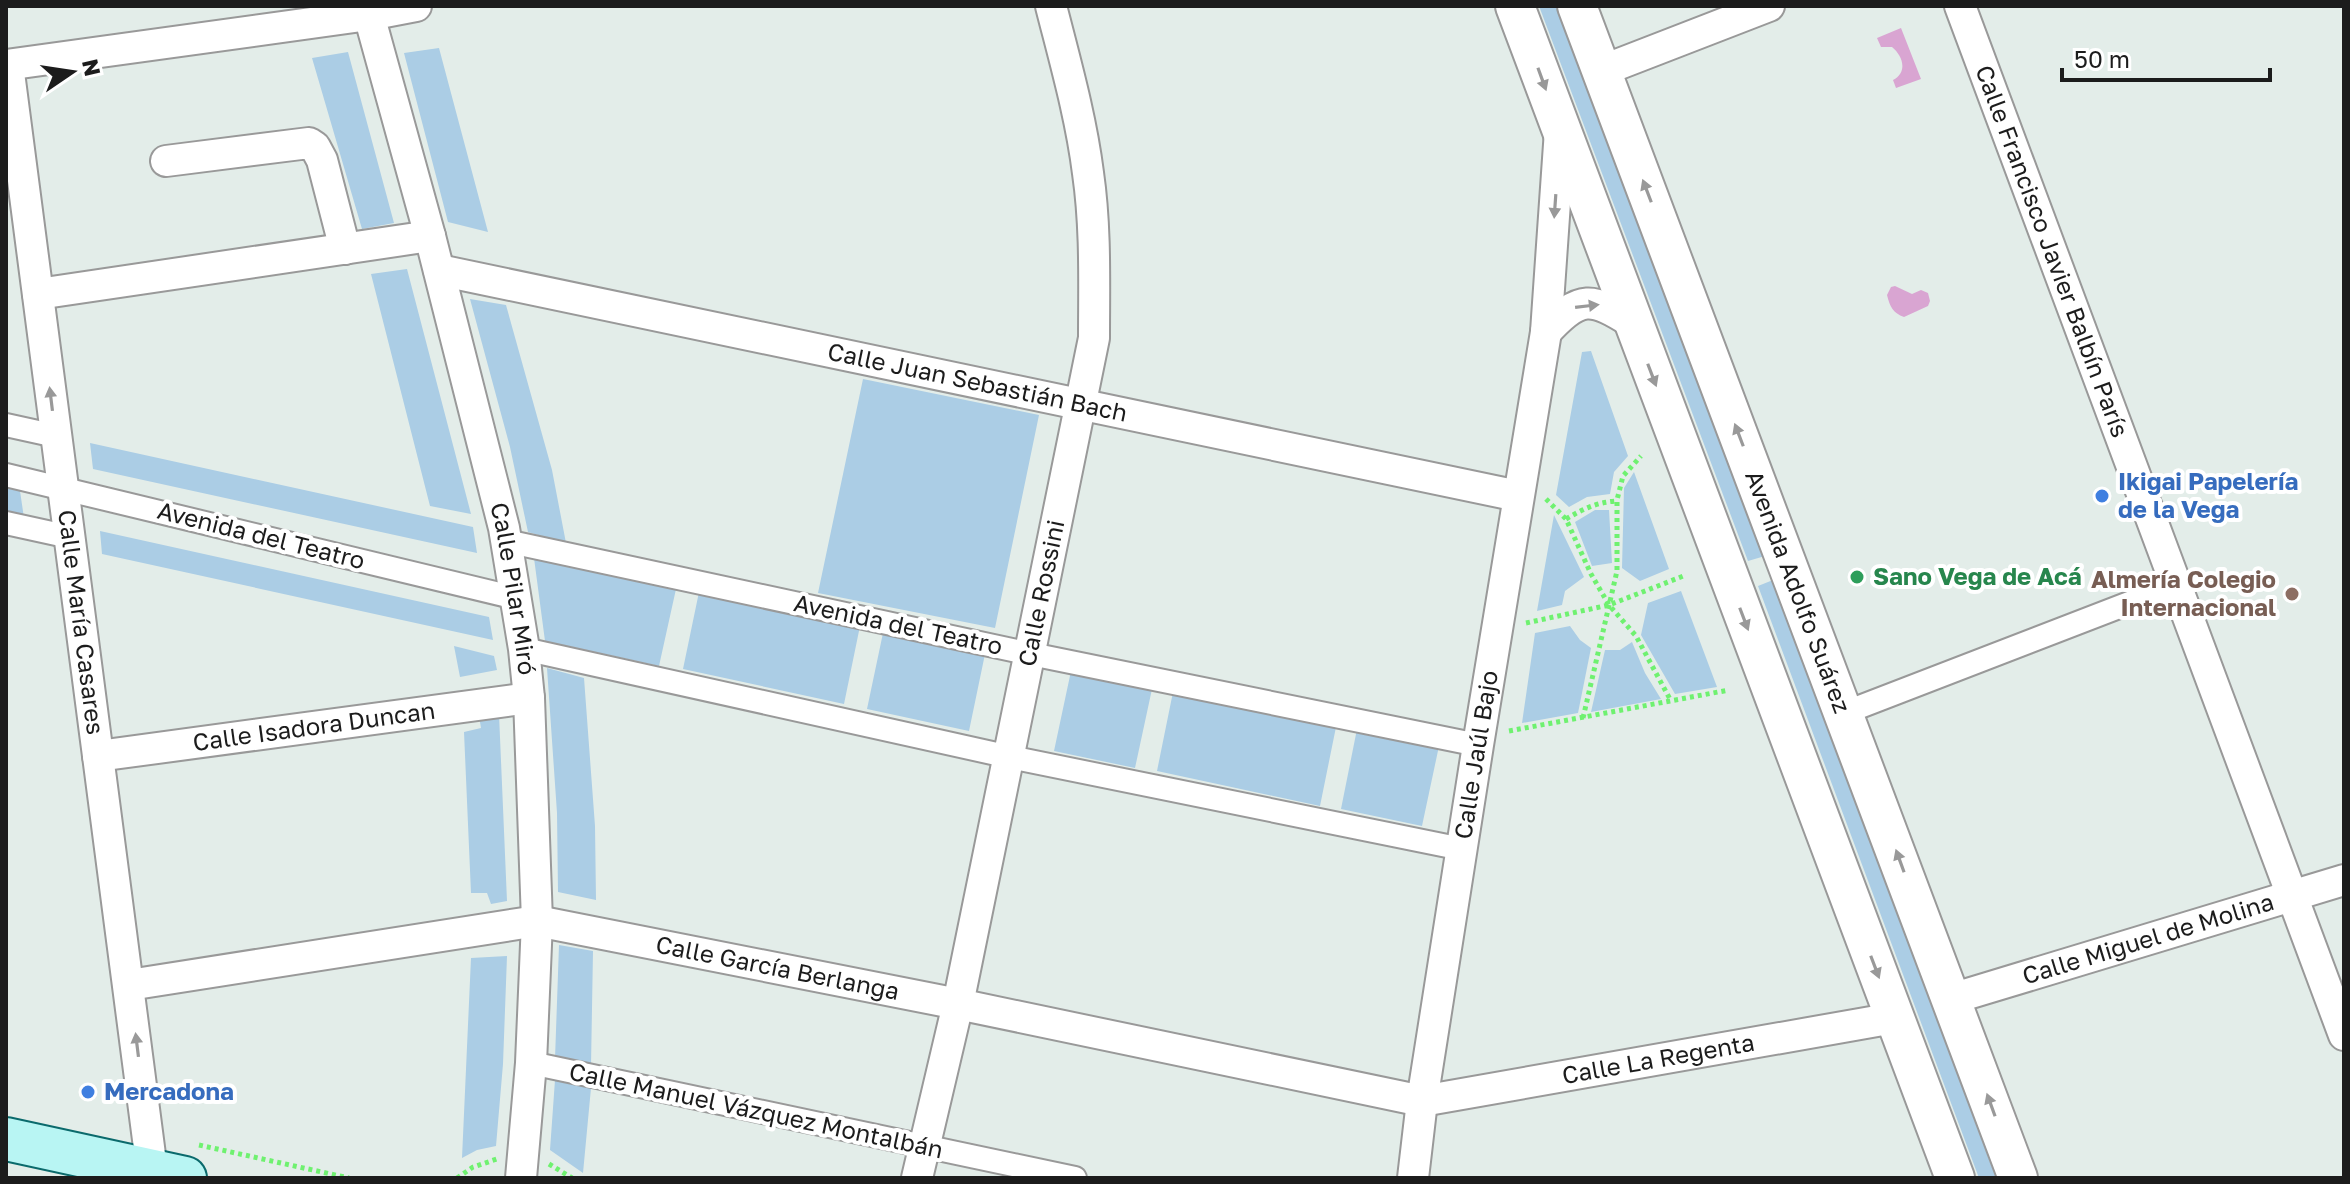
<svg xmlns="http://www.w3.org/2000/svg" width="2350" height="1184" font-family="'Golos Text',sans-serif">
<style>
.grass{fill:#abcde5}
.water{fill:#d9a5d2}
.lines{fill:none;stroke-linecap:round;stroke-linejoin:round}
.pedestrian-casing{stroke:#999;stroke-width:26}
.minor-casing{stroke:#999;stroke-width:34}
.tertiary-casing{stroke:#999;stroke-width:42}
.secondary-casing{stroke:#0b6a6c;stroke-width:46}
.path{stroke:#6ff170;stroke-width:5;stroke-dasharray:4 4;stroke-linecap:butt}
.pedestrian{stroke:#fff;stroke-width:22}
.minor{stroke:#fff;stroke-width:30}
.tertiary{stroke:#fff;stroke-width:38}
.secondary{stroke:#b8f5f3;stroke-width:42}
.oneway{fill:#999}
.shop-dot{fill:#3f7fe0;stroke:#fff;stroke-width:3}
.leisure-dot{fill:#2e9e5b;stroke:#fff;stroke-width:3}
.education-dot{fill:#8d6e63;stroke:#fff;stroke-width:3}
.labels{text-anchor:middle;stroke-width:8;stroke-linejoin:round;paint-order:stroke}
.street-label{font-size:24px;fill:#1c1c1c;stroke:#fff}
.shop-label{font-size:24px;font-weight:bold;fill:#366cbe;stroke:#fff;text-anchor:start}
.leisure-label{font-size:24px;font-weight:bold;fill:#27864d;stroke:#fff;text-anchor:start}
.education-label{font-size:24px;font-weight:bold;fill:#785e54;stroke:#fff;text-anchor:end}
</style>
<rect width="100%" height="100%" fill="#e3ede9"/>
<!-- grass -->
<path class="grass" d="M1539,6H1556L1765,556L1748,561Z
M439,48L488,232L448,222L404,53Z
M348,52L394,223L362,229L312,58Z
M407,269L471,514L430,506L371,274Z
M470,299L506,305L552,470L566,543L528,532L510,447Z
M1591,351L1628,456L1614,472L1610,494L1587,497L1569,507L1556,495L1582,352Z
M863,379L1039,415L995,628L818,593Z
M90,443L473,527L477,553L93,469Z
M1634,472L1669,569L1640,581L1622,568L1624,488Z
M6,488L20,491L24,518L6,513Z
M1595,510H1609L1612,563L1592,566L1575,522Z
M1554,515L1584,577L1565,591L1562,605L1537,611Z
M100,531L489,617L493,640L102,554Z
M534,558L676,589L659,666L545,641Z
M1773,580L1996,1178H1979L1758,586Z
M1681,591L1717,687L1675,694L1641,635L1648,603Z
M699,592L860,626L844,704L683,669Z
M1570,626L1580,640L1591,648L1578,713L1522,723L1535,633Z
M883,633L985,654L969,731L867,709Z
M1632,642L1645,673L1661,699L1591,712L1605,650H1620Z
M454,646L494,656L497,670L460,677Z
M547,668L584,678L595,826L596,900L558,892L557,813Z
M1071,671L1152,689L1135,768L1054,751Z
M1173,692L1336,727L1320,806L1157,771Z
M499,714L507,901L491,904L487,893H471L464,732L481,728L479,716Z
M1357,729L1439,746L1422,826L1341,809Z
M559,945L593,951L591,1066L555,1059Z
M507,956L503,1064L496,1146L477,1150L462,1158L471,958Z
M555,1080L591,1088L583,1173L550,1150Z"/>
<!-- water -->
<path class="water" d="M1901,28L1921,79L1896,88L1893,80C1908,72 1903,56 1892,47H1881L1877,38Z
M1895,286L1912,294L1921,290L1928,293L1930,301L1928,306L1904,317C1893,313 1890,307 1887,295L1891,287Z"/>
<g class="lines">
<!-- pedestrian casing -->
<g class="pedestrian-casing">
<path id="pedestrian" d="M6,425L56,436
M6,475L516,598
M6,523L70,537
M506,541L1031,654L1478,745
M524,649L1010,757L1462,849
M1844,713L2176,585
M531,1063L1075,1178"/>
</g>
<!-- minor casing -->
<g class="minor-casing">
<g id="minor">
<path id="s1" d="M1960,6L2344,1035"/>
<path id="s2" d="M369,15L430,236L504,528L524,649L529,698L537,921L531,1063L521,1178"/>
<path d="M6,65L369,15L416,6"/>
<path id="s3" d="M8,65L153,1178"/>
<path d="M1601,71L1769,6"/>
<path d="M166,161L309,143L315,147L322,160L345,249"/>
<path id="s4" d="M439,270L1518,496"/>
<path d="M38,294L430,236"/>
<path d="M1546,332C1581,294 1591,297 1633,323"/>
<path id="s5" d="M98,756L529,698"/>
<path id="s6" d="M129,985L537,921L958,1004L1422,1101L1894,1018"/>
<path id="s7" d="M1951,999L2344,880"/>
<path id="s8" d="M917,1178L958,1004L1094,338C1094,284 1096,228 1088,173C1081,117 1065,61 1051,6"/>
<path id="s9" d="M1413,1178L1422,1101L1478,745L1546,332L1560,130"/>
</g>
</g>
<!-- tertiary casing -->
<g class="tertiary-casing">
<g id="tertiary">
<path d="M1515,6L1955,1178"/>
<path id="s10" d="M1577,6L2018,1178"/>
</g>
</g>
<!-- secondary casing -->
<g class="secondary-casing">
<path id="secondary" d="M6,1139L185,1178"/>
</g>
<!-- path -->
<path class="path" d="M1546,499L1566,519L1591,574L1609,605L1636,636L1671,701
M1566,519C1583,509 1597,502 1617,501
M1526,623L1609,605L1686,575
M1583,718L1617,571V500L1623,476L1641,456
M1509,731L1729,690
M199,1145L349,1178
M549,1164L572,1178
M457,1178L473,1167L497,1159"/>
<!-- pedestrian -->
<use href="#pedestrian" class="pedestrian"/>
<!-- minor -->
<use href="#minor" class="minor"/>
<!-- tertiary -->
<use href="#tertiary" class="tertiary"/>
<!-- secondary -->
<use href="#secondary" class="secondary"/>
</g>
<!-- one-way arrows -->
<defs><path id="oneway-solid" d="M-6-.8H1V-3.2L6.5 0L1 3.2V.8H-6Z" transform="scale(2)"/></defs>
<g class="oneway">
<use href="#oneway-solid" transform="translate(1542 79) rotate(70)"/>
<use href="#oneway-solid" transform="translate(1647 191) rotate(-111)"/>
<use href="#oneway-solid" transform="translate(1555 206) rotate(94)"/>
<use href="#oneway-solid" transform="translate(1587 306) rotate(-7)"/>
<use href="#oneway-solid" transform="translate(1652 375) rotate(69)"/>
<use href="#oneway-solid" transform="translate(51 399) rotate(-97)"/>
<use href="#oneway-solid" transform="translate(1739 435) rotate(-111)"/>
<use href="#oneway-solid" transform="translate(1744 619) rotate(69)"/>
<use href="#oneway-solid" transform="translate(1900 861) rotate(-110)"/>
<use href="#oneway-solid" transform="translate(1875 967) rotate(69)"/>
<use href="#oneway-solid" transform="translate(137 1045) rotate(-97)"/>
<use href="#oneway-solid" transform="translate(1991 1105) rotate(-110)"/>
</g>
<!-- markers -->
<g class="shop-dot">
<circle cx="2102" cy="496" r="8"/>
<circle cx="88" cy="1092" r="8"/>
</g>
<circle class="leisure-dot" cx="1857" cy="577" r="8"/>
<circle class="education-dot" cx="2292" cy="594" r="8"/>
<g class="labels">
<!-- street labels -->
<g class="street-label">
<text dy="8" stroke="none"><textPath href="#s1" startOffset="262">Calle Francisco Javier Balbín París</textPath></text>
<text dy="8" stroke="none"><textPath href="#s4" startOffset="550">Calle Juan Sebastián Bach</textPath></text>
<text transform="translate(261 536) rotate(14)" y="8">Avenida del Teatro</text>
<text dy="8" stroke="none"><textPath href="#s2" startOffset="592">Calle Pilar Miró</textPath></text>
<text dy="8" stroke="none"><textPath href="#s10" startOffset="626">Avenida Adolfo Suárez</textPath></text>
<text dy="8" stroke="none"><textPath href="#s8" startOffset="598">Calle Rossini</textPath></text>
<text dy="8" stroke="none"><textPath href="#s3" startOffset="562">Calle María Casares</textPath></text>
<text transform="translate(898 625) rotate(12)" y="8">Avenida del Teatro</text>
<text dy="8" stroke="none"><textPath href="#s5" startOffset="218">Calle Isadora Duncan</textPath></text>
<text dy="8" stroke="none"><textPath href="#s9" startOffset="428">Calle Jaúl Bajo</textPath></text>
<text dy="8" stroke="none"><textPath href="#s7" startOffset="206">Calle Miguel de Molina</textPath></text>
<text dy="8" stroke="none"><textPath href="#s6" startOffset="658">Calle García Berlanga</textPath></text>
<text dy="8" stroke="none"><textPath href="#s6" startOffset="1556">Calle La Regenta</textPath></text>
<text transform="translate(756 1111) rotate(12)" y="8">Calle Manuel Vázquez Montalbán</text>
</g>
<!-- shop labels -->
<g class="shop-label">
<text x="2118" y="490">Ikigai Papelería<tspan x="2118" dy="28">de la Vega</tspan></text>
<text x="104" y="1100">Mercadona</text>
</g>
<!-- leisure labels -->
<g class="leisure-label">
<text x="1873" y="585">Sano Vega de Acá</text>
</g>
<!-- education labels -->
<g class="education-label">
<text x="2276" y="588">Almería Colegio<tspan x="2276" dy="28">Internacional</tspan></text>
</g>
</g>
<!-- border -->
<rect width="2350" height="1184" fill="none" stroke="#1c1c1c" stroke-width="16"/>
<!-- north arrow -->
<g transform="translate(72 72) rotate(77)" stroke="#ffffff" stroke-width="6" paint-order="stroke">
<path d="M0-6L14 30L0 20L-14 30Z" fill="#1c1c1c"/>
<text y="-12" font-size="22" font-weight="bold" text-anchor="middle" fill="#1c1c1c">N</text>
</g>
<!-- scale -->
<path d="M2062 68v12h208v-12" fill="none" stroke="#1c1c1c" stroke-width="4"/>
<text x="2074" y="68" font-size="24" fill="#1c1c1c" stroke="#ffffff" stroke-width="6" paint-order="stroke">50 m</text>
</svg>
